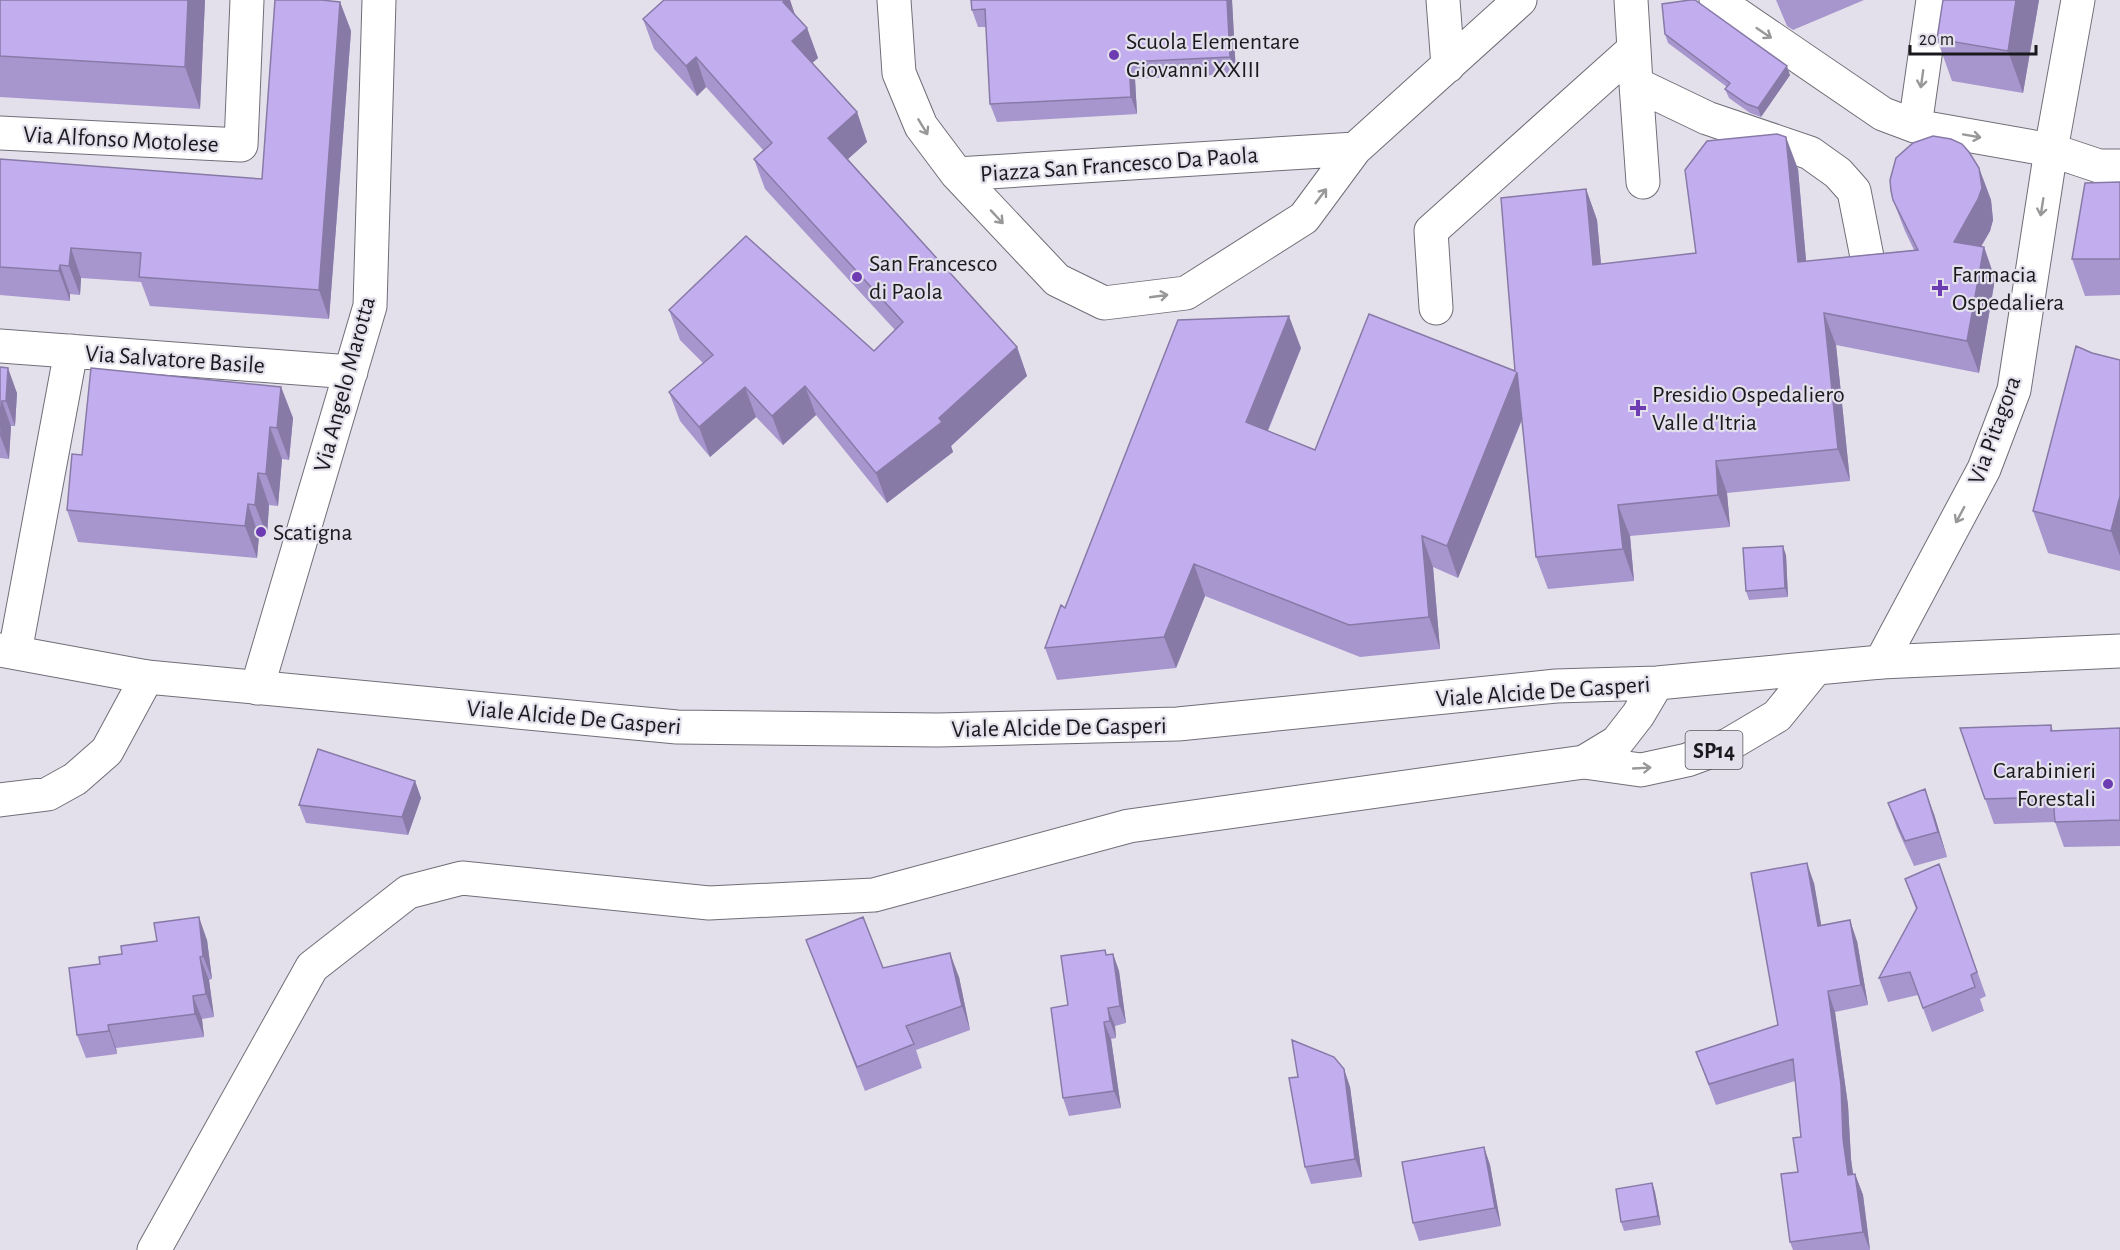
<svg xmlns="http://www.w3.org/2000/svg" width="2120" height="1250" font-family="'Alegreya Sans',sans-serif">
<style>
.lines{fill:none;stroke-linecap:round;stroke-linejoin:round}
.minor-casing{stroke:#706e77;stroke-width:35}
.secondary-casing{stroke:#706e77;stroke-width:35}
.primary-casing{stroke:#706e77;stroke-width:35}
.minor{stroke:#fff;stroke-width:33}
.secondary{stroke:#fff;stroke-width:33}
.primary{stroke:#fff;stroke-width:33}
.wall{fill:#a796ce}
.shaded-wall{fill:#887aa7}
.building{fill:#c2aeef;stroke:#887aa7;stroke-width:1.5}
.oneway{stroke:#989899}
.poi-dot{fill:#6d3bb2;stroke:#e3e0eb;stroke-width:2}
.labels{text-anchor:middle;stroke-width:4.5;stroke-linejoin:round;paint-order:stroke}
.shield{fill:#e3e0eb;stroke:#56555b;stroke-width:1.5}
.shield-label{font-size:22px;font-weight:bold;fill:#1a191d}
.poi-label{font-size:24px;fill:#1a191d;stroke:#e3e0eb;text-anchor:start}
.street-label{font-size:24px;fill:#1a191d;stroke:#e3e0eb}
</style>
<rect width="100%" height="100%" fill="#e3e0eb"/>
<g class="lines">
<!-- minor casing -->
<g class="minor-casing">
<path id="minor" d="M894,0L899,73L921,126L957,174L1057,280L1104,303L1186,293L1304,218L1355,149L1520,0
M1443,0L1448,66
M1716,0L1883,114L1915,126L2051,150L2099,166H2120
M1634,49L1636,84L1707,118L1810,153L1838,173L1854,191L1869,267
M1636,84L1643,182
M1915,126L1933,0
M0,133L241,145L247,0
M957,174L1355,149
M1436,308L1431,231L1634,49L1631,0
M0,346L351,372
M15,652L71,351
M1881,662L1984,469L2014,390L2051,150L2078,0
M257,688L370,306L379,0
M0,800L48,794L75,779L107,751L147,677"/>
</g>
<!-- secondary casing -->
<g class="secondary-casing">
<path id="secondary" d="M154,1250L312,967L408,892L462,878L709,903L874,895L1129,826L1584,762"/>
</g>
<!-- primary casing -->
<g class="primary-casing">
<path id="primary" d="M0,650L147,677L677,727L938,730L1178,724L1556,686L1657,683L1881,662L2120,651
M1584,762L1641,770L1687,760L1728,745L1777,716L1816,668
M1584,762L1617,742L1638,715L1657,683"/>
</g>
<!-- minor -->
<use href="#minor" class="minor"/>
<!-- secondary -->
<use href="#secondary" class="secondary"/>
<!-- primary -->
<use href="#primary" class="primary"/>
</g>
<!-- wall -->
<path class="wall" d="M0,0H205L200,109L0,97Z
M664,0H790L795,15L807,28L818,58L812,63L857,112L867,142L848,159L1017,347L1027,376L951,446L953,452L887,503L816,415L783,445L756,417L710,457L680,421L669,392L703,363L680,340L669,310L874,351L895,330L765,189L754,159L764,151L706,87L697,96L654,49L643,19Z
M971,0H1232L1236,74L1135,79L1137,114L997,122L990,104L986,27H978L972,10Z
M1776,0H1864L1793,30L1787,26Z
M1943,0H2039L2023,93L1952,81L1937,39Z
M340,2L351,31L329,319L150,306L141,282L81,278L80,295L70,294V301L0,295V159L262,179Z
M1665,34L1790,75L1761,117L1750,113L1729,98L1725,89L1727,87L1668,43Z
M1979,168L1991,200L1993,220L1990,231L1981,247H1984L1995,279L1979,373L1836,345L1850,481L1727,493L1730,527L1630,536L1634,581L1548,589L1536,557L1522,420L1458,578L1433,567L1440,649L1360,657L1205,596L1176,668L1057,680L1045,648L1065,608L1301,348L1268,431L1315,450L1515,371L1586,189L1597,220L1601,264L1696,253L1798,169L1806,261L1914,250L1905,231L1893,200Z
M2120,182V295L2085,296L2072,259Z
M2092,353L2120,360V571L2048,553L2033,511Z
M0,367L17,393L15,426H11L9,459L0,458Z
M281,387L293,418L289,460L282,459L278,506L269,505L267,536H259L257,558L78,542L67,510Z
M1786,555L1788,597L1749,600L1746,591Z
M2051,725L2053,731L2120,728V846L2064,847L2055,822L1994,824L1960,728Z
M415,781L421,798L408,835L306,823L299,805Z
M1888,803L1934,814L1947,857L1914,866L1897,828Z
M1939,864L1986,996L1980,999L1984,1011L1932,1032L1918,995L1888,1002L1879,978L1916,909L1905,879Z
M1814,883L1821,925L1857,941L1868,1005L1835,1012L1848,1105L1851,1159L1853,1175L1855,1174L1863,1195L1870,1250H1793L1790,1242L1801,1137L1795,1081L1716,1105L1696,1052L1778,1025Z
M207,940L212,979L209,980L214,1017L202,1019L204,1037L116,1048L117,1054L86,1058L77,1035L100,964L122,954Z
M806,940L883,968L959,977L970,1030L916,1050L922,1068L865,1091Z
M1113,954L1119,971L1126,1023L1115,1026L1116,1038L1111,1039L1121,1108L1069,1116L1063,1098L1068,1005L1107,955Z
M1344,1069L1350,1087L1362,1177L1311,1184L1305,1167Z
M1484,1147L1490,1165L1501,1226L1419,1241L1413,1223Z
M1652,1183L1655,1192L1661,1225L1624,1231L1621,1222Z"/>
<!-- shaded-wall -->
<path class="shaded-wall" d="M188,0H205L200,109L185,67Z
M785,0H790L799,27L783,2Z
M1227,0H1232L1236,74L1230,57Z
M2016,0H2039L2023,93L2008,51Z
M340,2L351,31L329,319L319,290Z
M807,28L818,58L803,71L792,41Z
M696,57L706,87L697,96L686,66Z
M1129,62L1135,79L1137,114L1131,97Z
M1787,66L1790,75L1761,117L1758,108Z
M857,112L867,142L839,167L828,138Z
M1786,137L1798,169L1809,294L1798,262Z
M1979,168L1991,200L1993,220L1990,231L1965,274L1954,242Z
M1586,189L1597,220L1604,297L1593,265Z
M1984,247L1995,279L1979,373L1967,341Z
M71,248L81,278L80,295L69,266Z
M60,265L70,294V301L59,271Z
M1824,313L1836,345L1850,481L1838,449Z
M1289,316L1301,348L1258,454L1246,422Z
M1017,347L1027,376L951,446L953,452L887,503L876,473L939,418Z
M8,368L17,393L15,426L6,401Z
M1517,372L1528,404L1458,578L1447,546Z
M805,386L816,415L783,445L772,416Z
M281,387L293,418L289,460L277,428Z
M745,387L756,417L710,457L699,427Z
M2,401L11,426L9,459L0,435Z
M270,427L282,459L278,506L266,474Z
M1716,461L1727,493L1730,527L1718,495Z
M258,473L269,505L267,536L255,505Z
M2120,496V556L2111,531Z
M248,504L259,536L257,558L245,526Z
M1618,505L1630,536L1634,581L1623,549Z
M1422,536L1433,567L1440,649L1429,617Z
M1783,546L1786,555L1788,597L1785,588Z
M1194,564L1205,596L1176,668L1164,637Z
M415,781L421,798L408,835L402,817Z
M1925,789L1934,814L1947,857L1938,832Z
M1807,863L1814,883L1825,947L1818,926Z
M199,917L207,940L212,979L203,956Z
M1850,920L1857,941L1868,1005L1861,985Z
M950,953L959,977L970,1030L962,1006Z
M1113,954L1119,971L1126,1023L1120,1006Z
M200,957L209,980L214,1017L206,994Z
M1828,991L1835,1012L1848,1105L1851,1159L1856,1196L1848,1175L1843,1139Z
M193,996L202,1019L204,1037L195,1014Z
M1108,1008L1115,1026L1116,1038L1110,1021Z
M1104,1022L1111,1039L1121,1108L1114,1091Z
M108,1025L116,1048L117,1054L109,1031Z
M1344,1069L1350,1087L1362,1177L1355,1159Z
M1484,1147L1490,1165L1501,1226L1495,1208Z
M1855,1174L1863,1195L1870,1250L1863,1232Z
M1652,1183L1655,1192L1661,1225L1658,1216Z"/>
<!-- building -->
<path class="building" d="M0,0H188L185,67L0,56Z
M275,0H321L340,2L319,290L139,277L141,253L71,248L69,266L60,265L59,271L0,267V159L262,179Z
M664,0H785L783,2L807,28L792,41L857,112L828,138L1017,347L939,418L942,422L876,473L805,386L772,416L745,387L699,427L669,392L713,355L669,310L746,236L874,351L903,322L754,159L772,143L696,57L686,66L643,19Z
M971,0H1227L1230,57L1129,62L1131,97L990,104L985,9L972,10Z
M1690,0H1695L1787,66L1758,108L1747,104L1725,89L1730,83L1665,34L1662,4Z
M1943,0H2016L2008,51L1937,39Z
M1777,134L1786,137L1798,262L1918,250L1893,200L1891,191L1890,180L1896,158L1913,143L1933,136L1951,139L1962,144L1969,152L1979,168L1982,188L1978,199L1954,242L1984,247L1967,341L1824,313L1838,449L1716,461L1718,495L1618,505L1623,549L1536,557L1517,372L1447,546L1422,536L1429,617L1349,625L1194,564L1164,637L1045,648L1061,605L1065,608L1178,320L1289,316L1246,422L1315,450L1369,314L1515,371L1501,198L1586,189L1593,265L1696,253L1685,170L1707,141Z
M2120,182V259H2072L2085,183Z
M2076,346L2092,353L2120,360V496L2111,531L2033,511Z
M0,367L8,368L6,401H2L0,429Z
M91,368L281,387L277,428L270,427L266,474L258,473L255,505L248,504L245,526L67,510L72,454L82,455Z
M1783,546L1785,588L1746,591L1743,548Z
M2051,725V731L2120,728V820L2055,822L2053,797L1985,799L1960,728Z
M318,749L415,781L402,817L299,805Z
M1925,789L1938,832L1905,841L1888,803Z
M1807,863L1818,926L1850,920L1861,985L1828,991L1841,1085L1843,1139L1848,1175L1855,1174L1863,1232L1790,1242L1781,1174L1798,1172L1793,1138L1801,1137L1793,1059L1709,1084L1696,1052L1778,1025L1751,873Z
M1939,864L1977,972L1971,975L1975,987L1923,1008L1910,972L1879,978L1917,908L1905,879Z
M199,917L203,956L200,957L206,994L193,996L195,1014L108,1025L109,1031L77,1035L69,968L100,964L99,957L122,954L121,946L157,941L154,923Z
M863,917L883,968L950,953L962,1006L906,1026L914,1044L857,1067L806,940Z
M1105,950L1106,955L1113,954L1120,1006L1108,1008L1110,1021L1104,1022L1114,1091L1063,1098L1051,1008L1068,1005L1061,956Z
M1292,1040L1334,1057L1344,1069L1355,1159L1305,1167L1289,1078L1298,1077Z
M1484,1147L1495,1208L1413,1223L1402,1162Z
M1652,1183L1658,1216L1621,1222L1616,1189Z"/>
<!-- one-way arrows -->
<defs><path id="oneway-shaft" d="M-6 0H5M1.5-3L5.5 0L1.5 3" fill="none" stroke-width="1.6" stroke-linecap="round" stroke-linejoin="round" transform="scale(1.5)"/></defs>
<g class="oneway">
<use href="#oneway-shaft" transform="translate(1764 33) rotate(34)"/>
<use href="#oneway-shaft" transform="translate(1922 79) rotate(98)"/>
<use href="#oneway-shaft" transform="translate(923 127) rotate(59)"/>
<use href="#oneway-shaft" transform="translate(1972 136) rotate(10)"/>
<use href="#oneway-shaft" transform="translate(1321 196) rotate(-53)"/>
<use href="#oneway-shaft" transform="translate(2042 207) rotate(99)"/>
<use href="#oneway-shaft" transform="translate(997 217) rotate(47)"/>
<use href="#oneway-shaft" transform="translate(1159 296) rotate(-8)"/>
<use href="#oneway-shaft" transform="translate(1960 515) rotate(118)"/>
<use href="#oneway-shaft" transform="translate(1642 768) rotate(-3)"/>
</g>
<!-- markers -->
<g class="poi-dot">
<circle cx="1114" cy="55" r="6"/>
<circle cx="857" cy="277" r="6"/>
<path d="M1937 279h6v6h6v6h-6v6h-6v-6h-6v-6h6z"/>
<path d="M1635 399h6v6h6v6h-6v6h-6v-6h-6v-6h6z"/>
<circle cx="261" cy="532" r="6"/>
<circle cx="2108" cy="784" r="6"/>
</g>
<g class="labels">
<!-- shield labels -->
<rect class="shield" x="1685.5" y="731" width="57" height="38" rx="4.5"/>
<g class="shield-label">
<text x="1714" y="758">SP14</text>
</g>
<!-- poi labels -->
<g class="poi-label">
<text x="1126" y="49">Scuola Elementare<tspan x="1126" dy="28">Giovanni XXIII</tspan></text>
<text x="869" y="271">San Francesco<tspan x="869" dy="28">di Paola</tspan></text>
<text x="1952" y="282">Farmacia<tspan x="1952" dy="28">Ospedaliera</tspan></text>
<text x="1652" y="402">Presidio Ospedaliero<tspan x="1652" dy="28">Valle d'Itria</tspan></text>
<text x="273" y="540">Scatigna</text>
<text x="2096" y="778" text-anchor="end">Carabinieri<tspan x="2096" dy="28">Forestali</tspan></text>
</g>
<!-- street labels -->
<g class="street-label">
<text transform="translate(121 139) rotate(3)" y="8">Via Alfonso Motolese</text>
<text transform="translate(1119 164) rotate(-4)" y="8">Piazza San Francesco Da Paola</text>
<text transform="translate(175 359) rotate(4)" y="8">Via Salvatore Basile</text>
<text transform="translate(344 384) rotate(-75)" y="8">Via Angelo Marotta</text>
<text transform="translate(1994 430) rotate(-70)" y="8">Via Pitagora</text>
<text transform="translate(1543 691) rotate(-4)" y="8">Viale Alcide De Gasperi</text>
<text transform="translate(574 717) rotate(5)" y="8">Viale Alcide De Gasperi</text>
<text transform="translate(1059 727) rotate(-1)" y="8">Viale Alcide De Gasperi</text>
</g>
</g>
<!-- scale -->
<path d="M1910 45v9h126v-9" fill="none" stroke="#1a191d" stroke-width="3"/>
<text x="1919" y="45" font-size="18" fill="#1a191d" stroke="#e3e0eb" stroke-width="4.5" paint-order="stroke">20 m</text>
</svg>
